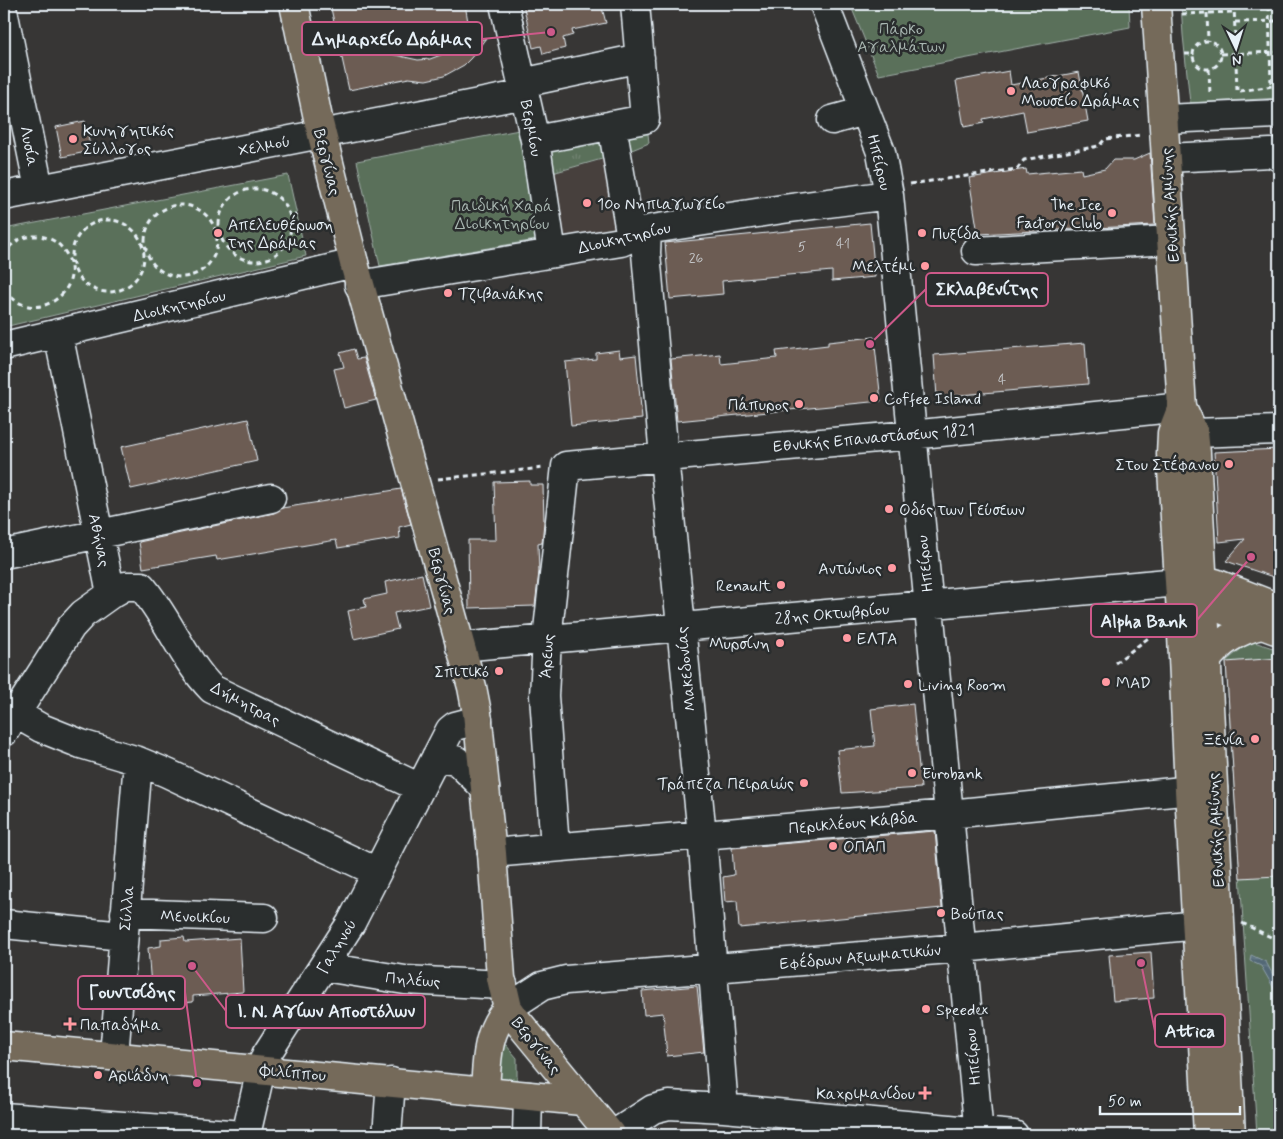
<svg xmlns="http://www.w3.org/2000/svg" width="1283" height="1139" font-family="Mynerve,sans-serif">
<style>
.built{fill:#47413e}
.grass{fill:url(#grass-tufts);stroke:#a1b0a9}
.park{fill:#5a6f5a;stroke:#a1b0a9}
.water{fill:url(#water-waves);stroke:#8e9faa}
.building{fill:#6c5c53;stroke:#e8f1f8}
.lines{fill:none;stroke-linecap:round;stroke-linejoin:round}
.minor-casing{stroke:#e8f1f8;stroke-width:31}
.major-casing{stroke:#e8f1f8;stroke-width:31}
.path{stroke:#e8f1f8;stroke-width:3;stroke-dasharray:5 4;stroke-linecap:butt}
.minor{stroke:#2a2d2e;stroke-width:28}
.major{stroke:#746a5a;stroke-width:28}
.poi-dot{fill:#ff9aa2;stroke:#2a2d2e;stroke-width:2}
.labels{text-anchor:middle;stroke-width:5;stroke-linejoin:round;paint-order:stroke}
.number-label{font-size:14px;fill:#c9cccf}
.park-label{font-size:16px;fill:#a8b6b1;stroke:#2a2d2e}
.poi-label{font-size:16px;fill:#e8f1f8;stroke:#2a2d2e;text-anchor:start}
.street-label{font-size:16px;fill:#e8f1f8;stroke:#2a2d2e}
.leader{fill:none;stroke:#cd598a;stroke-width:2}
.callout-dot{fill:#cd598a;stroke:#2a2d2e;stroke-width:2}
.callout{fill:#2a2d2e;stroke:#cd598a;stroke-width:2}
.callout-label{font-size:18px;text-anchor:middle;font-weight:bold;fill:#e8f1f8}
</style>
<defs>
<pattern id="grass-tufts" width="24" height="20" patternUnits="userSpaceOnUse" patternTransform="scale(1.25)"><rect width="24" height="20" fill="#5a6f5a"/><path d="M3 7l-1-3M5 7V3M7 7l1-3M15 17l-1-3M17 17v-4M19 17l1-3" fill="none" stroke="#728472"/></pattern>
<pattern id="water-waves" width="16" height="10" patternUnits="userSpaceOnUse" patternTransform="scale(1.25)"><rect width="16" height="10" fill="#526876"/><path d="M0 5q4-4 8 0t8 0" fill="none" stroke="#6b7e8a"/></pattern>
</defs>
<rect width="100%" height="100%" fill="#373635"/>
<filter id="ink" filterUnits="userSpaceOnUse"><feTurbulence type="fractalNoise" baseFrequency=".02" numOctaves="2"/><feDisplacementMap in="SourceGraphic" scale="10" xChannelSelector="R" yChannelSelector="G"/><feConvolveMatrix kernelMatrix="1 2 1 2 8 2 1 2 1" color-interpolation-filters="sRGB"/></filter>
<g filter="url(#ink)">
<!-- built -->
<path class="built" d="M613,157L626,233L560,243L549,174Z"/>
<!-- grass -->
<path class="grass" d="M647,124L649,143L622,154L617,129Z
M605,132L609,157L549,174L545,143Z"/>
<!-- park -->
<path class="park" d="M850,4H1129L1130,27L879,75Z
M1181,4H1279V98L1190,103L1183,35Z
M519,130L536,240L380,266L357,161Z
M288,175L306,256L4,327V229Z
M1251,641L1279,650V1135H1257L1226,661Z
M496,1044L506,1045L517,1058V1082L494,1080Z"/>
<!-- water -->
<path class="water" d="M1251,955L1266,962L1279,986V994L1276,992L1261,966L1250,961Z"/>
<!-- building -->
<path class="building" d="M330,4H465L468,22L345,44L418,60L430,59L486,38L471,58L464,65L444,76L426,80L409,78L349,90Z
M523,4H601L606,23L572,30L573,35L563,38L565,48L543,54L541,46L533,48Z
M1009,71L1011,85L1079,72L1088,121L1027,132L1023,111L983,119L984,123L964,127L956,81Z
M85,121L91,151L62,157L56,127Z
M1150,153L1155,225L978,234L969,178L1026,169L1027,174L1081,169L1082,174L1105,169L1113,160H1134Z
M870,223L875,277L832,281V271L722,281L723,294L670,299L665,243Z
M874,337L881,401L677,421L671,359L720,354L721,364L777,358L776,351L828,345V342Z
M1085,343L1088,384L937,397L934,355Z
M354,349L357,359L364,358L376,400L344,408L334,369L344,367L340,353Z
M619,350L620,357L636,355L642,419L571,426L565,362L596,359V353Z
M248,419L257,461L131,489L121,447Z
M1279,449V579L1226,561L1245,539L1219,542L1214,452Z
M530,481V485H543L544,522L542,543L538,544L539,572L535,606L469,608L468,540H496L494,482Z
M401,489L411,524L399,527L400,538L338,548L336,540L217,560L216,556L143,568L139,542L274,513L282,508Z
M422,574L429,606L394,613L398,629L354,639L348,611L366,607L364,599L387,594L385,582Z
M1279,658V816L1273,817L1277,876L1240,878L1226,662Z
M913,704L921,788L842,793L837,750L875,746L871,709Z
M935,831L942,908L739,928L737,901L725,902L723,877L734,875L732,848Z
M184,937L185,942L240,938L243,992L193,996V1002L172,1004L171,997L152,999L148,948L161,946V939Z
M1151,952L1154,998L1113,1001L1109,955Z
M697,986L704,1052L667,1056L663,1013L644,1015L642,991Z"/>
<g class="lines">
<!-- minor casing -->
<g class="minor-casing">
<path id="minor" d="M504,4L535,140L552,253
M824,4L881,152L889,195L949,814L979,1135
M4,15L39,189
M522,83L640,58
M1164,119L1279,114
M832,120L865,111
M612,125L631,238
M535,140L645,119L635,4
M1166,158L1271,153L1279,157
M4,196L525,94
M647,230L646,253L664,457L702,835L724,1108
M976,251L1171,240
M359,285L621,242L652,229L783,209L889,195
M4,346L354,263
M1194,433L1279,430
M4,554L271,498
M111,594L125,586H141C168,617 183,660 212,689L420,788
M460,647L1201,580
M4,707L41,728L81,744L138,761L167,773L377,872
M4,732L71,627L83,614L111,594L58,333
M436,757L456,760L485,788
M555,847L544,696L547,639L566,466L911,435L1182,407
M492,853L949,814L1213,788
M125,913L264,918
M4,924L123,936
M324,967L405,980L503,985
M508,1008L542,986L566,980L962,948L1219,923
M114,1056L138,761
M4,1117L243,1135
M246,1135L261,1069L266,1055L351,923L450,730L455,726L478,720
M387,1135L391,1082
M527,1135L528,1096
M613,1135L653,1109L669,1105L724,1108L1014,1135"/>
</g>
<!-- major casing -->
<g class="major-casing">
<path id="major" d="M294,4L319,123L354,263L472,687L477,713L492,853L501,978L508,1008L515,1018L611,1135
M1156,4L1182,407L1194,433L1196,453L1231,1135
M1182,407L1172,433L1171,454L1181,613L1189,790L1208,1135
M1203,580L1215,583L1279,608
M1191,593C1218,610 1249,620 1279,631
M1206,661C1220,641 1238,630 1261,625
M4,1046L582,1101
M485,1091C487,1061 486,1031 508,1008"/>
</g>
<!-- path -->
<path class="path" d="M1234,4L1237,91
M1269,6L1271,86
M1234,8L1279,6
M1207,13L1208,41
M1182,14L1234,12
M1235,22L1279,21
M1193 55a14 14 0 1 1 28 0a14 14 0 1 1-28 0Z
M1185,54H1194
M1221,54L1279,52
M1209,69L1210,95
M1240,91L1279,85
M910,184L1017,169L1024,160L1099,146L1105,139L1142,135
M219 225a36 36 0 1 1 72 0a36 36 0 1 1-72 0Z
M145 241a36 36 0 1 1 72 0a36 36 0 1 1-72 0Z
M294,215H297
M72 256a36 36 0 1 1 72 0a36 36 0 1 1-72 0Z
M4,255C10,243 22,236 35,236C45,236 56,240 62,248C95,287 32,333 4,288
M438,479L543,468
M1115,663L1159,630
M1242,923L1279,941"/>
<!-- minor -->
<use href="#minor" class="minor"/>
<!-- major -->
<use href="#major" class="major"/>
</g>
</g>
<!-- markers -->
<g class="poi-dot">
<circle cx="1011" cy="91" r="5"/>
<circle cx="73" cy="139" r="5"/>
<circle cx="587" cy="203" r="5"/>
<circle cx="1112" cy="213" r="5"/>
<circle cx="218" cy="233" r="5"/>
<circle cx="922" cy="233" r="5"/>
<circle cx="925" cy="266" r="5"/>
<circle cx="448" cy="293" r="5"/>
<circle cx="874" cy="398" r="5"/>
<circle cx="799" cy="404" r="5"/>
<circle cx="1229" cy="464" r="5"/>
<circle cx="889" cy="509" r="5"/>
<circle cx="892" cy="568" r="5"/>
<circle cx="781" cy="585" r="5"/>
<circle cx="847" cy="638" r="5"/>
<circle cx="780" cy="643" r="5"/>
<circle cx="499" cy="671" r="5"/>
<circle cx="1106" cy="682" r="5"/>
<circle cx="908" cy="684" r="5"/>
<circle cx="1255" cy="739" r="5"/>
<circle cx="912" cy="773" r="5"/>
<circle cx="804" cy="783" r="5"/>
<circle cx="833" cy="846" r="5"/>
<circle cx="941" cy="913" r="5"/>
<circle cx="926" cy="1009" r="5"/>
<path d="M67.5 1016.5h5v5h5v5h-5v5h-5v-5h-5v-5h5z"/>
<circle cx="98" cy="1075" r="5"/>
<path d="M922.5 1085.5h5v5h5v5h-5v5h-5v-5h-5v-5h5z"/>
</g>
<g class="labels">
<!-- number labels -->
<g class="number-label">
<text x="843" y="248">41</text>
<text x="802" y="251">5</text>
<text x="696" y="262">26</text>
<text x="1002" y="384">4</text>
</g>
<!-- park labels -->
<g class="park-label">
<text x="901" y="34">Πάρκο<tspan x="901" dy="18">Αγαλμάτων</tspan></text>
<text x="502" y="211">Παιδική Χαρά<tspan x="502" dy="18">Διοικητηρίου</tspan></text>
</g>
<!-- poi labels -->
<g class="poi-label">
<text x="1021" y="88">Λαογραφικό<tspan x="1021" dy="18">Μουσείο Δράμας</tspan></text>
<text x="83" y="136">Κυνηγητικός<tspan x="83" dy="18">Σύλλογος</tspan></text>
<text x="597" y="209">10ο Νηπιαγωγείο</text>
<text x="1102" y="210" text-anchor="end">The Ice<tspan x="1102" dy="18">Factory Club</tspan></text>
<text x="228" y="230">Απελευθέρωση<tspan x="228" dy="18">της Δράμας</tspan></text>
<text x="932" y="239">Πυξίδα</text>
<text x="915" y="272" text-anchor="end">Μελτέμι</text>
<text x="458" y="299">Τζιβανάκης</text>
<text x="884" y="404">Coffee Island</text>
<text x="789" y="410" text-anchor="end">Πάπυρος</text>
<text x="1219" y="470" text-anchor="end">Στου Στέφανου</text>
<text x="899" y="515">Οδός των Γεύσεων</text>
<text x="882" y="574" text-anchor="end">Αντώνιος</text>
<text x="771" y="591" text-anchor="end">Renault</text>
<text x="857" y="644">ΕΛΤΑ</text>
<text x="770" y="649" text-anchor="end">Μυρσίνη</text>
<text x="489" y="677" text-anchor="end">Σπιτικό</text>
<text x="1116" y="688">MAD</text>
<text x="918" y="690">Living Room</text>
<text x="1245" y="745" text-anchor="end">Ξενία</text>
<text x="922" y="779">Eurobank</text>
<text x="794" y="789" text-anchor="end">Τράπεζα Πειραιώς</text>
<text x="843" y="852">ΟΠΑΠ</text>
<text x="951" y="919">Βούπας</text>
<text x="936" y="1015">Speedex</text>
<text x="80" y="1030">Παπαδήμα</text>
<text x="108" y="1081">Αριάδνη</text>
<text x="915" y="1099" text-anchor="end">Καχριμανίδου</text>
</g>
<!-- street labels -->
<g class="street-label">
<text transform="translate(532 128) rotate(79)" y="6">Βερμίου</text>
<text transform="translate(264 145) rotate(-11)" y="6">Χελμού</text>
<text transform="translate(30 146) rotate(79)" y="6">Λυσία</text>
<text transform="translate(328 162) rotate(76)" y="6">Βεργίνας</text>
<text transform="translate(880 162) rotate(76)" y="6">Ηπείρου</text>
<text transform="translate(1169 205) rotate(-94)" y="6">Εθνικής Αμύνης</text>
<text transform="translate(624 237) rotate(-13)" y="6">Διοικητηρίου</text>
<text transform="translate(179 305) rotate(-13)" y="6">Διοικητηρίου</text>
<text transform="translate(874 437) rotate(-5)" y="6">Εθνικής Επαναστάσεως 1821</text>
<text transform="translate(100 540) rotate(78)" y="6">Αθήνας</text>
<text transform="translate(924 564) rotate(-96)" y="6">Ηπείρου</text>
<text transform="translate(443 581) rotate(75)" y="6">Βεργίνας</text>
<text transform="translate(832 613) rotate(-5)" y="6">28ης Οκτωβρίου</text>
<text transform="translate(546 656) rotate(-86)" y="6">Άρεως</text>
<text transform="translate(685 669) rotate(-96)" y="6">Μακεδονίας</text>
<text transform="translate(246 703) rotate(28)" y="6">Δήμητρας</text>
<text transform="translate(853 822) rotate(-5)" y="6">Περικλέους Κάβδα</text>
<text transform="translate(1215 830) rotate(-93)" y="6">Εθνικής Αμύνης</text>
<text transform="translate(126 908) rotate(-85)" y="6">Σύλλα</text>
<text transform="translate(195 916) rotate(2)" y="6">Μενοικίου</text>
<text transform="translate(336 946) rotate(-59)" y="6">Γαληνού</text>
<text transform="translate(860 956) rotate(-5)" y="6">Εφέδρων Αξιωματικών</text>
<text transform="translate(413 979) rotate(5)" y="6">Πηλέως</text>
<text transform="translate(537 1045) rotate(51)" y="6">Βεργίνας</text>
<text transform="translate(972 1057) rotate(-95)" y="6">Ηπείρου</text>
<text transform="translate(293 1072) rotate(5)" y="6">Φιλίππου</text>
</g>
</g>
<!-- callouts -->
<path class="leader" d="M551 32L482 39M870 344L926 289M1251 557L1197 620M197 1083L185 992M192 966L226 1011M1141 963L1155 1031"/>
<g class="callout-dot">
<circle cx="551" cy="32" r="5"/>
<circle cx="870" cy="344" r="5"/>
<circle cx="1251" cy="557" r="5"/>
<circle cx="197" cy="1083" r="5"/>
<circle cx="192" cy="966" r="5"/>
<circle cx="1141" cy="963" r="5"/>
</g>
<g class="callout">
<rect x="302" y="22" width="180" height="33" rx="5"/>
<rect x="926" y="273" width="122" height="33" rx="5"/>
<rect x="1091" y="604" width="106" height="33" rx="5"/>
<rect x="78" y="976" width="107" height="33" rx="5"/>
<rect x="226" y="995" width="199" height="33" rx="5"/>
<rect x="1155" y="1014" width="70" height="33" rx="5"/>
</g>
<g class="callout-label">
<text x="392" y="45">Δημαρχείο Δράμας</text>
<text x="987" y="295">Σκλαβενίτης</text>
<text x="1144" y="627">Alpha Bank</text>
<text x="132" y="998">Γουντσίδης</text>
<text x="326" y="1017">Ι. Ν. Αγίων Αποστόλων</text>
<text x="1190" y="1037">Attica</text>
</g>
<!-- margin -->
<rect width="1283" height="1139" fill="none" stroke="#2a2d2e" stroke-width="20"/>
<rect x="10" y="10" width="1263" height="1119" fill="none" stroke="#e8f1f8" stroke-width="2" filter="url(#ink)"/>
<!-- north arrow -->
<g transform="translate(1236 48) rotate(176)" stroke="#2a2d2e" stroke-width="4" paint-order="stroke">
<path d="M0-4L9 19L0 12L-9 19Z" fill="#e8f1f8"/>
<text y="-8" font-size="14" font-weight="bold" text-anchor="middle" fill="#e8f1f8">N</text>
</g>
<!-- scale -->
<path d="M1100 1106v8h140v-8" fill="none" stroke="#e8f1f8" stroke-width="2.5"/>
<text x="1108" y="1106" font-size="15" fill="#e8f1f8" stroke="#2a2d2e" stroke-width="4" paint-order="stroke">50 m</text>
</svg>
